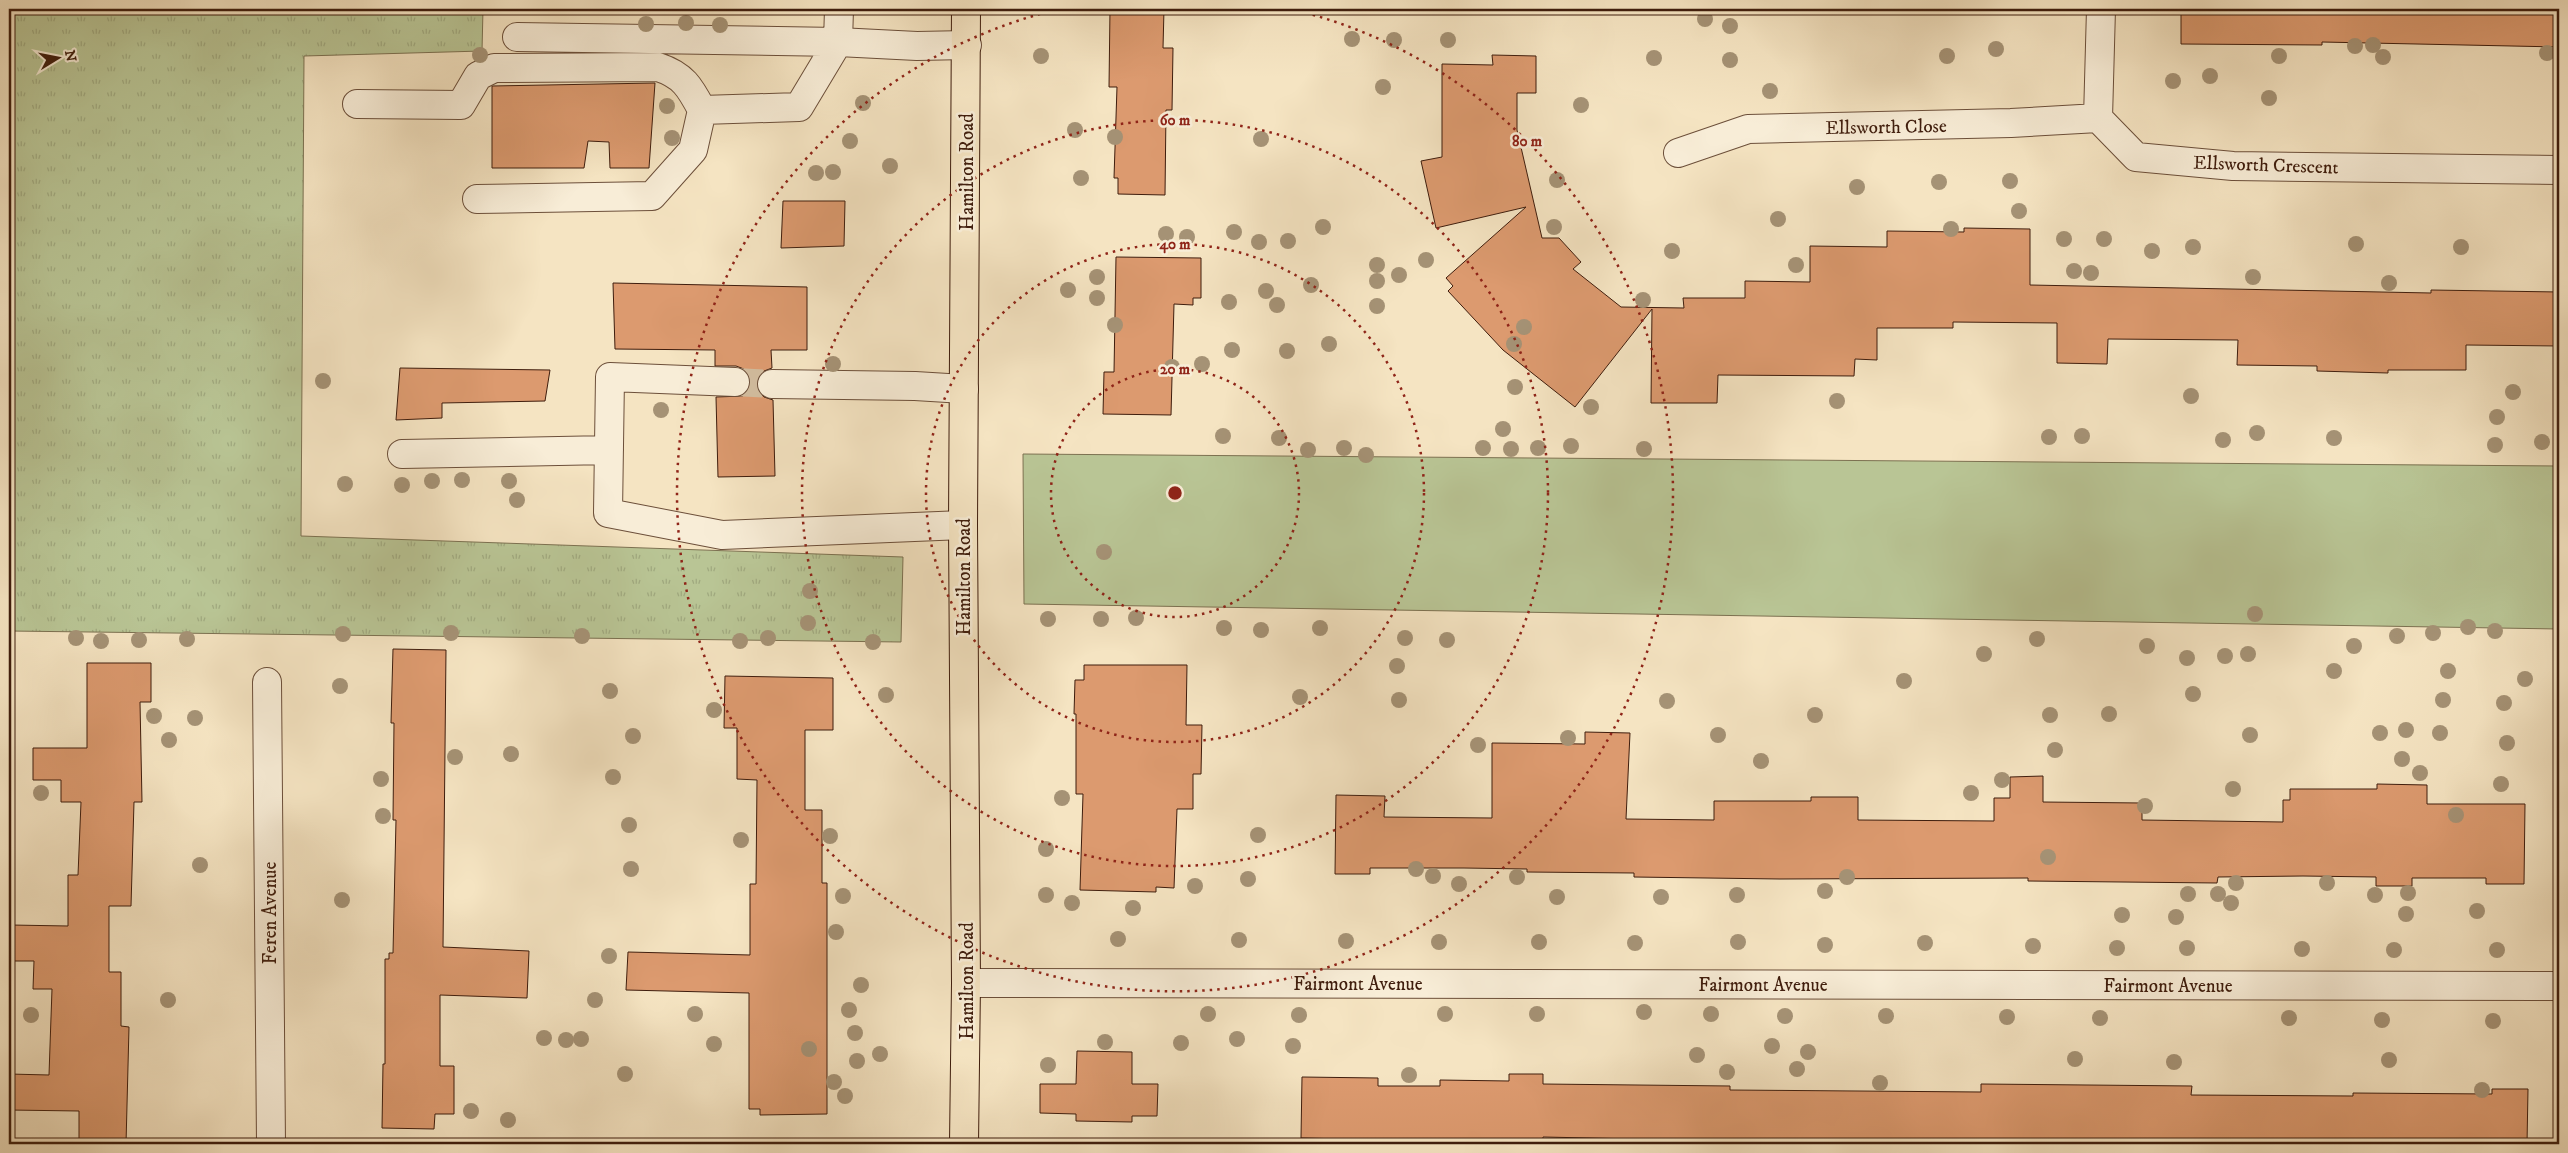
<svg xmlns="http://www.w3.org/2000/svg" width="2568" height="1153" font-family="'IM FELL DW Pica',serif">
<style>
.grass{fill:url(#grass-tufts);stroke:#7c7151}
.green{fill:#b9c595;stroke:#7c7151}
.building{fill:#dc9a6f;stroke:#3f1d0d}
.lines{fill:none;stroke-linecap:round;stroke-linejoin:round}
.minor-tunnel{stroke:#d1bc9e;stroke-width:28;stroke-dasharray:28 14;stroke-linecap:butt}
.minor-casing{stroke:#6c4f3a;stroke-width:30}
.major-casing{stroke:#3f1d0d;stroke-width:30}
.minor{stroke:#f8edd7;stroke-width:28}
.major{stroke:#f5e4c2;stroke-width:28}
.tree{fill:#a59275}
.ring{fill:none;stroke:#8f2418;stroke-width:2.5;stroke-dasharray:2.5 5}
.labels{text-anchor:middle;stroke-width:5;stroke-linejoin:round;paint-order:stroke}
.street-label{font-size:19px;fill:#3f1d0d;stroke:#f8edd7}
.centre{fill:#8f2418;stroke:#f8edd7;stroke-width:2.5}
.ring-label{font-size:15px;text-anchor:middle;font-weight:bold;fill:#8f2418;stroke:#f8edd7;stroke-width:5;stroke-linejoin:round;paint-order:stroke}
</style>
<defs>
<pattern id="grass-tufts" width="24" height="20" patternUnits="userSpaceOnUse" patternTransform="scale(1.25)"><rect width="24" height="20" fill="#b9c595"/><path d="M3 7l-1-3M5 7V3M7 7l1-3M15 17l-1-3M17 17v-4M19 17l1-3" fill="none" stroke="#a0a97f"/></pattern>
</defs>
<rect width="100%" height="100%" fill="#f5e4c2"/>
<filter id="stains"><feTurbulence type="fractalNoise" baseFrequency=".004" numOctaves="4"/><feColorMatrix values="0 0 0 0 .2 0 0 0 0 .09 0 0 0 0 .02 0 0 0 .5 -.17"/></filter>
<radialGradient id="worn" r=".72"><stop offset=".6" stop-color="#630" stop-opacity="0"/><stop offset="1" stop-color="#630" stop-opacity=".3"/></radialGradient>
<!-- grass -->
<path class="grass" d="M9,9H483L482,51L304,56L301,536L903,557L901,642L9,631Z"/>
<!-- green -->
<path class="green" d="M1023,454L2559,466V629L1024,604Z"/>
<!-- building -->
<path class="building" d="M1110,9H1164L1163,48H1173L1172,110H1166L1165,195L1118,194V178H1114L1117,87H1109Z
M2181,9H2559V47L2322,42V45L2181,44Z
M1492,55L1536,56V93H1517V130L1542,238H1559L1581,262L1573,269L1621,307L1684,308L1683,298H1745V281L1810,282V246L1887,247V231L1964,232V228L2030,229V285L2431,293V290L2559,292V346L2466,345V370H2388V373L2317,371V366L2237,365L2238,340L2108,339L2107,364L2057,363V323L1953,322V328H1877V360L1855,359L1854,376L1718,375L1717,403H1651L1652,309L1575,407L1503,350L1448,291L1453,286L1446,278L1526,207L1436,228L1421,161L1442,157V64L1493,65Z
M655,83L649,168H610L609,142L588,141L584,168H492V86Z
M783,201H845L844,246L781,248Z
M1116,257L1201,258V298H1193V305L1174,304L1171,415L1103,414L1104,372H1114Z
M613,283L807,287V350H771L772,368L764,371L759,376L756,383L758,391L764,397L773,400L775,476L718,477L716,397L743,396L748,391L751,383L749,374L744,369L736,366H715V350L615,349Z
M400,368L550,370L545,401L442,403V418L396,420Z
M393,649L446,650L443,947L529,951L527,998L440,995V1066H454V1114H435L434,1129L382,1128L383,1064H385V959H389V953H393L396,820H393L394,723H391Z
M87,663H151V702H140L142,802H134L131,906H109V972H121V1026L129,1027L126,1144H79V1111L9,1110V1074L49,1075L52,989H33L34,961H10L11,925L68,926V875H78L81,802H61V780H33V748H87Z
M1084,665H1187L1186,725H1202L1201,774H1193V809H1177L1174,888L1156,887V892L1080,890L1083,794H1076V714H1074L1075,680H1084Z
M725,676L833,678V730H805V810H822V883H827V1114L760,1115V1109H749V993L626,990L628,952L750,955V884H756L757,780L737,779V728H724Z
M1585,732L1630,733L1626,819L1714,820V801H1811V797H1858V820L1994,821V798H2010V777L2043,776V802L2142,803V820L2283,822V800H2290V789H2377V784L2427,785V804H2525L2524,884H2486V878H2412V886H2376V877L2303,876L2218,877L2217,883L2028,881V878L1780,879L1634,877V873L1527,872V869L1464,868H1370V874H1335L1336,795L1385,796L1384,817L1492,818V743L1585,744Z
M1077,1051L1132,1052V1084H1158L1157,1116H1132V1122L1076,1121V1114L1040,1113V1084H1076Z
M1509,1074H1543V1084L1730,1086V1090L1981,1092V1084L2192,1086L2191,1095L2353,1096V1093L2492,1094V1089H2528L2527,1144L1828,1142V1144H1683V1140L1543,1137V1144H1347V1139L1301,1138L1302,1077L1378,1078V1086H1440V1080L1509,1081Z"/>
<g class="lines">
<!-- minor-tunnel -->
<path class="minor-tunnel" d="M735,382L772,384"/>
<!-- minor casing -->
<g class="minor-casing">
<path id="minor" d="M2101,9L2098,118L2136,157L2233,166L2559,170
M517,37L838,42L917,46L967,45
M357,104L461,105L478,76L494,68L658,67C683,75 690,87 702,110
M1678,153L1748,129L2011,123L2098,118
M477,199L652,196L693,150L702,110L799,107L838,42L839,9
M735,382L610,377L608,513L722,535L963,525
M772,384L915,386L964,389
M402,454L609,450
M267,682L271,1144
M966,983L2559,986"/>
</g>
<!-- major casing -->
<g class="major-casing">
<path id="major" d="M964,1144L966,983L963,525L966,9"/>
</g>
<!-- minor -->
<use href="#minor" class="minor"/>
<!-- major -->
<use href="#major" class="major"/>
</g>
<!-- trees -->
<g class="tree">
<circle cx="1705" cy="19" r="8"/>
<circle cx="686" cy="23" r="8"/>
<circle cx="646" cy="24" r="8"/>
<circle cx="720" cy="25" r="8"/>
<circle cx="1730" cy="26" r="8"/>
<circle cx="1352" cy="39" r="8"/>
<circle cx="1394" cy="40" r="8"/>
<circle cx="1448" cy="40" r="8"/>
<circle cx="2373" cy="45" r="8"/>
<circle cx="2355" cy="46" r="8"/>
<circle cx="1996" cy="49" r="8"/>
<circle cx="2547" cy="53" r="8"/>
<circle cx="480" cy="55" r="8"/>
<circle cx="1041" cy="56" r="8"/>
<circle cx="1947" cy="56" r="8"/>
<circle cx="2279" cy="56" r="8"/>
<circle cx="2383" cy="57" r="8"/>
<circle cx="1654" cy="58" r="8"/>
<circle cx="1730" cy="60" r="8"/>
<circle cx="2210" cy="76" r="8"/>
<circle cx="2173" cy="81" r="8"/>
<circle cx="1383" cy="87" r="8"/>
<circle cx="1770" cy="91" r="8"/>
<circle cx="2269" cy="98" r="8"/>
<circle cx="863" cy="103" r="8"/>
<circle cx="1581" cy="105" r="8"/>
<circle cx="667" cy="106" r="8"/>
<circle cx="1075" cy="130" r="8"/>
<circle cx="1115" cy="137" r="8"/>
<circle cx="672" cy="138" r="8"/>
<circle cx="1261" cy="139" r="8"/>
<circle cx="850" cy="141" r="8"/>
<circle cx="890" cy="166" r="8"/>
<circle cx="833" cy="172" r="8"/>
<circle cx="816" cy="173" r="8"/>
<circle cx="1081" cy="178" r="8"/>
<circle cx="1557" cy="180" r="8"/>
<circle cx="2010" cy="181" r="8"/>
<circle cx="1939" cy="182" r="8"/>
<circle cx="1857" cy="187" r="8"/>
<circle cx="2019" cy="211" r="8"/>
<circle cx="1778" cy="219" r="8"/>
<circle cx="1323" cy="227" r="8"/>
<circle cx="1554" cy="227" r="8"/>
<circle cx="1951" cy="229" r="8"/>
<circle cx="1234" cy="232" r="8"/>
<circle cx="1166" cy="234" r="8"/>
<circle cx="1187" cy="237" r="8"/>
<circle cx="2064" cy="239" r="8"/>
<circle cx="2104" cy="239" r="8"/>
<circle cx="1288" cy="241" r="8"/>
<circle cx="1259" cy="242" r="8"/>
<circle cx="2356" cy="244" r="8"/>
<circle cx="2193" cy="247" r="8"/>
<circle cx="2461" cy="247" r="8"/>
<circle cx="1672" cy="251" r="8"/>
<circle cx="2152" cy="251" r="8"/>
<circle cx="1426" cy="260" r="8"/>
<circle cx="1377" cy="265" r="8"/>
<circle cx="1796" cy="265" r="8"/>
<circle cx="2074" cy="271" r="8"/>
<circle cx="2091" cy="273" r="8"/>
<circle cx="1399" cy="275" r="8"/>
<circle cx="1097" cy="277" r="8"/>
<circle cx="2253" cy="277" r="8"/>
<circle cx="1377" cy="281" r="8"/>
<circle cx="2389" cy="283" r="8"/>
<circle cx="1311" cy="285" r="8"/>
<circle cx="1068" cy="290" r="8"/>
<circle cx="1266" cy="291" r="8"/>
<circle cx="1097" cy="298" r="8"/>
<circle cx="1643" cy="300" r="8"/>
<circle cx="1229" cy="302" r="8"/>
<circle cx="1277" cy="305" r="8"/>
<circle cx="1377" cy="306" r="8"/>
<circle cx="1115" cy="325" r="8"/>
<circle cx="1524" cy="327" r="8"/>
<circle cx="1329" cy="344" r="8"/>
<circle cx="1514" cy="344" r="8"/>
<circle cx="1232" cy="350" r="8"/>
<circle cx="1287" cy="351" r="8"/>
<circle cx="833" cy="364" r="8"/>
<circle cx="1202" cy="364" r="8"/>
<circle cx="1172" cy="367" r="8"/>
<circle cx="323" cy="381" r="8"/>
<circle cx="1515" cy="387" r="8"/>
<circle cx="2513" cy="392" r="8"/>
<circle cx="2191" cy="396" r="8"/>
<circle cx="1837" cy="401" r="8"/>
<circle cx="1591" cy="407" r="8"/>
<circle cx="661" cy="410" r="8"/>
<circle cx="2497" cy="417" r="8"/>
<circle cx="1503" cy="429" r="8"/>
<circle cx="2257" cy="433" r="8"/>
<circle cx="1223" cy="436" r="8"/>
<circle cx="2082" cy="436" r="8"/>
<circle cx="2049" cy="437" r="8"/>
<circle cx="1279" cy="438" r="8"/>
<circle cx="2334" cy="438" r="8"/>
<circle cx="2223" cy="440" r="8"/>
<circle cx="2542" cy="442" r="8"/>
<circle cx="2495" cy="445" r="8"/>
<circle cx="1571" cy="446" r="8"/>
<circle cx="1344" cy="448" r="8"/>
<circle cx="1483" cy="448" r="8"/>
<circle cx="1538" cy="448" r="8"/>
<circle cx="1511" cy="449" r="8"/>
<circle cx="1644" cy="449" r="8"/>
<circle cx="1308" cy="450" r="8"/>
<circle cx="1366" cy="455" r="8"/>
<circle cx="462" cy="480" r="8"/>
<circle cx="432" cy="481" r="8"/>
<circle cx="509" cy="481" r="8"/>
<circle cx="345" cy="484" r="8"/>
<circle cx="402" cy="485" r="8"/>
<circle cx="517" cy="500" r="8"/>
<circle cx="1104" cy="552" r="8"/>
<circle cx="810" cy="591" r="8"/>
<circle cx="2255" cy="614" r="8"/>
<circle cx="1136" cy="618" r="8"/>
<circle cx="1048" cy="619" r="8"/>
<circle cx="1101" cy="619" r="8"/>
<circle cx="808" cy="623" r="8"/>
<circle cx="2468" cy="627" r="8"/>
<circle cx="1224" cy="628" r="8"/>
<circle cx="1320" cy="628" r="8"/>
<circle cx="1261" cy="630" r="8"/>
<circle cx="2495" cy="631" r="8"/>
<circle cx="451" cy="633" r="8"/>
<circle cx="2433" cy="633" r="8"/>
<circle cx="343" cy="634" r="8"/>
<circle cx="582" cy="636" r="8"/>
<circle cx="2397" cy="636" r="8"/>
<circle cx="76" cy="638" r="8"/>
<circle cx="768" cy="638" r="8"/>
<circle cx="1405" cy="638" r="8"/>
<circle cx="187" cy="639" r="8"/>
<circle cx="2037" cy="639" r="8"/>
<circle cx="139" cy="640" r="8"/>
<circle cx="1447" cy="640" r="8"/>
<circle cx="101" cy="641" r="8"/>
<circle cx="740" cy="641" r="8"/>
<circle cx="873" cy="642" r="8"/>
<circle cx="2147" cy="646" r="8"/>
<circle cx="2354" cy="646" r="8"/>
<circle cx="1984" cy="654" r="8"/>
<circle cx="2248" cy="654" r="8"/>
<circle cx="2225" cy="656" r="8"/>
<circle cx="2187" cy="658" r="8"/>
<circle cx="1397" cy="666" r="8"/>
<circle cx="2334" cy="671" r="8"/>
<circle cx="2448" cy="671" r="8"/>
<circle cx="2525" cy="679" r="8"/>
<circle cx="1904" cy="681" r="8"/>
<circle cx="340" cy="686" r="8"/>
<circle cx="610" cy="691" r="8"/>
<circle cx="2193" cy="694" r="8"/>
<circle cx="886" cy="695" r="8"/>
<circle cx="1300" cy="697" r="8"/>
<circle cx="1399" cy="700" r="8"/>
<circle cx="2443" cy="700" r="8"/>
<circle cx="1667" cy="701" r="8"/>
<circle cx="2504" cy="703" r="8"/>
<circle cx="714" cy="710" r="8"/>
<circle cx="2109" cy="714" r="8"/>
<circle cx="1815" cy="715" r="8"/>
<circle cx="2050" cy="715" r="8"/>
<circle cx="154" cy="716" r="8"/>
<circle cx="195" cy="718" r="8"/>
<circle cx="2406" cy="730" r="8"/>
<circle cx="2380" cy="733" r="8"/>
<circle cx="2440" cy="733" r="8"/>
<circle cx="1718" cy="735" r="8"/>
<circle cx="2250" cy="735" r="8"/>
<circle cx="633" cy="736" r="8"/>
<circle cx="1568" cy="738" r="8"/>
<circle cx="169" cy="740" r="8"/>
<circle cx="2507" cy="743" r="8"/>
<circle cx="1478" cy="745" r="8"/>
<circle cx="2055" cy="750" r="8"/>
<circle cx="511" cy="754" r="8"/>
<circle cx="455" cy="757" r="8"/>
<circle cx="2402" cy="759" r="8"/>
<circle cx="1761" cy="761" r="8"/>
<circle cx="2420" cy="773" r="8"/>
<circle cx="613" cy="777" r="8"/>
<circle cx="381" cy="779" r="8"/>
<circle cx="2002" cy="780" r="8"/>
<circle cx="2501" cy="784" r="8"/>
<circle cx="2233" cy="789" r="8"/>
<circle cx="41" cy="793" r="8"/>
<circle cx="1971" cy="793" r="8"/>
<circle cx="1062" cy="798" r="8"/>
<circle cx="2145" cy="806" r="8"/>
<circle cx="2456" cy="815" r="8"/>
<circle cx="383" cy="816" r="8"/>
<circle cx="629" cy="825" r="8"/>
<circle cx="1258" cy="835" r="8"/>
<circle cx="830" cy="836" r="8"/>
<circle cx="741" cy="840" r="8"/>
<circle cx="1046" cy="849" r="8"/>
<circle cx="2048" cy="857" r="8"/>
<circle cx="200" cy="865" r="8"/>
<circle cx="631" cy="869" r="8"/>
<circle cx="1416" cy="869" r="8"/>
<circle cx="1433" cy="876" r="8"/>
<circle cx="1517" cy="877" r="8"/>
<circle cx="1847" cy="877" r="8"/>
<circle cx="1248" cy="879" r="8"/>
<circle cx="2236" cy="883" r="8"/>
<circle cx="2327" cy="883" r="8"/>
<circle cx="1459" cy="884" r="8"/>
<circle cx="1195" cy="886" r="8"/>
<circle cx="1825" cy="891" r="8"/>
<circle cx="2408" cy="893" r="8"/>
<circle cx="2188" cy="894" r="8"/>
<circle cx="2218" cy="894" r="8"/>
<circle cx="1046" cy="895" r="8"/>
<circle cx="1737" cy="895" r="8"/>
<circle cx="2375" cy="895" r="8"/>
<circle cx="843" cy="896" r="8"/>
<circle cx="1557" cy="897" r="8"/>
<circle cx="1661" cy="897" r="8"/>
<circle cx="342" cy="900" r="8"/>
<circle cx="1072" cy="903" r="8"/>
<circle cx="2231" cy="903" r="8"/>
<circle cx="1133" cy="908" r="8"/>
<circle cx="2477" cy="911" r="8"/>
<circle cx="2406" cy="914" r="8"/>
<circle cx="2122" cy="915" r="8"/>
<circle cx="2176" cy="917" r="8"/>
<circle cx="836" cy="932" r="8"/>
<circle cx="1118" cy="939" r="8"/>
<circle cx="1239" cy="940" r="8"/>
<circle cx="1346" cy="941" r="8"/>
<circle cx="1439" cy="942" r="8"/>
<circle cx="1539" cy="942" r="8"/>
<circle cx="1738" cy="942" r="8"/>
<circle cx="1635" cy="943" r="8"/>
<circle cx="1925" cy="943" r="8"/>
<circle cx="1825" cy="945" r="8"/>
<circle cx="2033" cy="946" r="8"/>
<circle cx="2117" cy="948" r="8"/>
<circle cx="2187" cy="948" r="8"/>
<circle cx="2302" cy="949" r="8"/>
<circle cx="2394" cy="950" r="8"/>
<circle cx="2497" cy="950" r="8"/>
<circle cx="609" cy="956" r="8"/>
<circle cx="861" cy="985" r="8"/>
<circle cx="168" cy="1000" r="8"/>
<circle cx="595" cy="1000" r="8"/>
<circle cx="849" cy="1010" r="8"/>
<circle cx="1644" cy="1012" r="8"/>
<circle cx="695" cy="1014" r="8"/>
<circle cx="1208" cy="1014" r="8"/>
<circle cx="1445" cy="1014" r="8"/>
<circle cx="1537" cy="1014" r="8"/>
<circle cx="1711" cy="1014" r="8"/>
<circle cx="31" cy="1015" r="8"/>
<circle cx="1299" cy="1015" r="8"/>
<circle cx="1785" cy="1016" r="8"/>
<circle cx="1886" cy="1016" r="8"/>
<circle cx="2007" cy="1017" r="8"/>
<circle cx="2100" cy="1018" r="8"/>
<circle cx="2289" cy="1018" r="8"/>
<circle cx="2382" cy="1020" r="8"/>
<circle cx="2493" cy="1021" r="8"/>
<circle cx="855" cy="1033" r="8"/>
<circle cx="544" cy="1038" r="8"/>
<circle cx="581" cy="1039" r="8"/>
<circle cx="1237" cy="1039" r="8"/>
<circle cx="566" cy="1040" r="8"/>
<circle cx="1105" cy="1042" r="8"/>
<circle cx="1181" cy="1043" r="8"/>
<circle cx="714" cy="1044" r="8"/>
<circle cx="1293" cy="1046" r="8"/>
<circle cx="1772" cy="1046" r="8"/>
<circle cx="809" cy="1049" r="8"/>
<circle cx="1808" cy="1052" r="8"/>
<circle cx="880" cy="1054" r="8"/>
<circle cx="1697" cy="1055" r="8"/>
<circle cx="2075" cy="1059" r="8"/>
<circle cx="2389" cy="1060" r="8"/>
<circle cx="857" cy="1061" r="8"/>
<circle cx="2174" cy="1062" r="8"/>
<circle cx="1048" cy="1065" r="8"/>
<circle cx="1797" cy="1069" r="8"/>
<circle cx="1727" cy="1072" r="8"/>
<circle cx="625" cy="1074" r="8"/>
<circle cx="1409" cy="1075" r="8"/>
<circle cx="834" cy="1082" r="8"/>
<circle cx="1880" cy="1083" r="8"/>
<circle cx="2482" cy="1090" r="8"/>
<circle cx="845" cy="1096" r="8"/>
<circle cx="471" cy="1111" r="8"/>
<circle cx="508" cy="1120" r="8"/>
</g>
<!-- distance rings -->
<g class="ring">
<circle cx="1175" cy="493" r="124"/>
<circle cx="1175" cy="493" r="249"/>
<circle cx="1175" cy="493" r="373"/>
<path d="M1291 9A498 498 0 1 1 1059 9"/>
</g>
<g class="labels">
<!-- street labels -->
<g class="street-label">
<text transform="translate(1886 126) rotate(-1)" y="7">Ellsworth Close</text>
<text transform="translate(2266 164) rotate(2)" y="7">Ellsworth Crescent</text>
<text transform="translate(966 172) rotate(-90)" y="7">Hamilton Road</text>
<text transform="translate(963 577) rotate(-90)" y="7">Hamilton Road</text>
<text transform="translate(269 913) rotate(-90)" y="7">Feren Avenue</text>
<text transform="translate(966 981) rotate(-90)" y="7">Hamilton Road</text>
<text x="1358" y="990">Fairmont Avenue</text>
<text x="1763" y="991">Fairmont Avenue</text>
<text x="2168" y="992">Fairmont Avenue</text>
</g>
</g>
<circle cx="1175" cy="493" r="8" class="centre"/>
<g class="ring-label">
<text x="1175" y="125">60 m</text>
<text x="1527" y="146">80 m</text>
<text x="1175" y="249">40 m</text>
<text x="1175" y="374">20 m</text>
</g>
<!-- margin -->
<rect width="2568" height="1153" fill="none" stroke="#f5e4c2" stroke-width="30"/>
<rect x="10" y="10" width="2548" height="1133" fill="none" stroke="#3f1d0d" stroke-width="2.5"/>
<rect x="15" y="15" width="2538" height="1123" fill="none" stroke="#3f1d0d"/>
<!-- north arrow -->
<g transform="translate(58 58) rotate(80)" stroke="#f8edd7" stroke-width="4" paint-order="stroke">
<path d="M0-4L9 19L0 12L-9 19Z" fill="#3f1d0d"/>
<text y="-8" font-size="14" font-weight="bold" text-anchor="middle" fill="#3f1d0d">N</text>
</g>
<rect width="100%" height="100%" filter="url(#stains)"/>
<rect width="100%" height="100%" fill="url(#worn)"/>
</svg>
